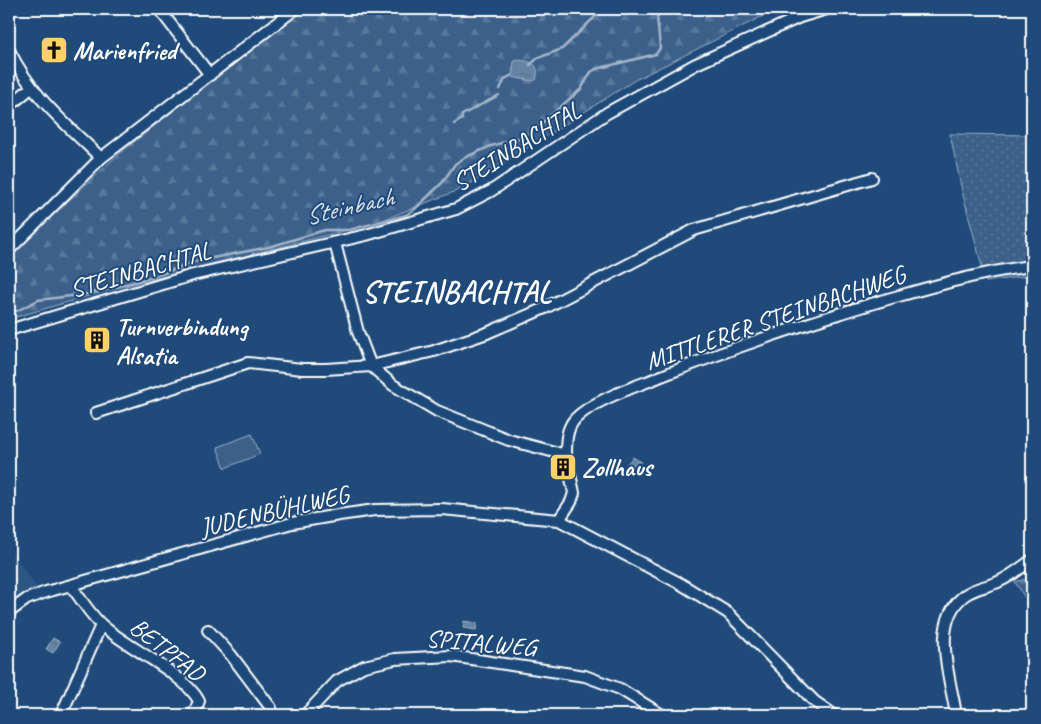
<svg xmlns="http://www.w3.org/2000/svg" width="1041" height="724" font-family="Caveat,sans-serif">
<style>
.built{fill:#2e5683}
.grass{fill:url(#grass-dots);stroke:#9eb0c5}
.forest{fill:url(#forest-firs);stroke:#9eb0c5}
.pitch{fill:#3c618b;stroke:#9eb0c5}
.water{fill:url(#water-ripples);stroke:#a3b5c8}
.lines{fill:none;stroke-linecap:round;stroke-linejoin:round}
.stream{stroke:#a3b5c8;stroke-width:2.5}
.minor-casing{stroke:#fff;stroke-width:14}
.minor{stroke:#1f4a7a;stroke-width:10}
.labels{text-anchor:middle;stroke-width:4;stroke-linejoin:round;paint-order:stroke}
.poi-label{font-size:25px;font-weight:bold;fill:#fff;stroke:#1f4a7a;text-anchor:start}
.street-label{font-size:25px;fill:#fff;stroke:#1f4a7a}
.water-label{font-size:26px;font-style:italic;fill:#d8e0e8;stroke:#1f4a7a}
.district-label{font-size:30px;font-weight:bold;letter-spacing:1px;fill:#fff;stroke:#1f4a7a}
</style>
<defs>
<pattern id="grass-dots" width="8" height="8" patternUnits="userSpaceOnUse" patternTransform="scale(1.25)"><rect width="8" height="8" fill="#3c618b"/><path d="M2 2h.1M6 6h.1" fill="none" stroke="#59799c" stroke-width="1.8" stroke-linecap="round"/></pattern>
<pattern id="forest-firs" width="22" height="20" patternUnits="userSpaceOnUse" patternTransform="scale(1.25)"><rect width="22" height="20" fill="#3c618b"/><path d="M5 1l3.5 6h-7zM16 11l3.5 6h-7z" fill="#59799c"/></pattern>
<pattern id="water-ripples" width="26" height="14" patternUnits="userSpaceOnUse" patternTransform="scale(1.25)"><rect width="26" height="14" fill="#6583a4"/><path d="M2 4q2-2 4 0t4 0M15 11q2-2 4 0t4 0" fill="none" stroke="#5b6d81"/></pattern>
</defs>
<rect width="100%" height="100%" fill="#1f4a7a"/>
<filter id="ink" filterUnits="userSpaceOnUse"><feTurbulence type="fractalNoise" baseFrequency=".02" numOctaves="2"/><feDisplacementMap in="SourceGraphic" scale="10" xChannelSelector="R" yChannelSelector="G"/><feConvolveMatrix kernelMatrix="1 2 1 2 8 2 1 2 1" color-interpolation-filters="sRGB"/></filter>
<g filter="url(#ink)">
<!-- built -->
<path class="built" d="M9,548L37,588L9,604Z"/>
<!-- grass -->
<path class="grass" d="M950,134L1032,135V275L986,282L962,191Z"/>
<!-- forest -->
<path class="forest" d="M302,9H785L767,14L635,80L464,188L375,223L106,291L9,319V256L120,153Z
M1032,577V609L1015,582Z"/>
<!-- pitch -->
<path class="pitch" d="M252,434L260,454L225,468L217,447Z"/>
<!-- water -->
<path class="water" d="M518,60C530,61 541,63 536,80L532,81L512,77L514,61Z
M633,457L641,462H636L632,469L629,470L626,465Z
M464,621L477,623L476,630L463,628Z
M53,638L60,642L53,653L46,649Z"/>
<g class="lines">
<!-- stream -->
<path class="stream" d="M530,65L538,58L562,49L603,9
M500,89L505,79L512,75
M454,124L462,119V115L499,95
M9,315L38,300L87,294L153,277L197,261L269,247L325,230H349L406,215L415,209L442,183L455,164L464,158L491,146L520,138L535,129L581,89L591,72L596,69L656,54L660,48L657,16L662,12L676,9"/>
<!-- minor casing -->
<g class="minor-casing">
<path id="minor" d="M159,9L210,75
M9,50C32,97 64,122 101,158
M9,106L31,88
M335,243L358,332L371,366L393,385L437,411L509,440L566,455L574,493L571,502L559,520L681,584L728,613L814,701L834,715
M9,250L101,158L295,9
M9,330L193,275L366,235L456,209L491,191L607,113L696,64L800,17L827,9
M96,413L248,363L302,369H326L371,366L434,351L487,333L545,308L694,230L872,178
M566,455C566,443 566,429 575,419C593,400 635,387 659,377C732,348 806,323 881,301C931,287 980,272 1032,266
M72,587C81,599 91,616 103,626C128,648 184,673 199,701L195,711
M9,612L27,599L46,592L292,523L339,515L375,510L442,509L559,520
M208,630L231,655L271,708
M61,715L101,625
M305,715L337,681L364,666L395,659L451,656L585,676L620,689L662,715
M956,715C951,679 929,622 965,595C976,587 988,587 1000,581C1011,576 1022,567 1032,560"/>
</g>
<!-- minor -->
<use href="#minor" class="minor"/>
</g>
</g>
<!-- icons -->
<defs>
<g id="church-square" transform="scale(1.4375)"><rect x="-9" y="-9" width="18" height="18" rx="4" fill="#ffd166" stroke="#1f4a7a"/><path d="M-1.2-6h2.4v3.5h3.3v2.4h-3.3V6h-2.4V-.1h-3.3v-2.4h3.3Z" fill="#111"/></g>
<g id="building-square" transform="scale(1.4375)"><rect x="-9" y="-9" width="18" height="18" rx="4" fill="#ffd166" stroke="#1f4a7a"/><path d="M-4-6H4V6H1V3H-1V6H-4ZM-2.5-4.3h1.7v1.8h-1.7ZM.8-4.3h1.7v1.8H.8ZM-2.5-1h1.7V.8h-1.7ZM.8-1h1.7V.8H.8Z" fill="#111"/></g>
</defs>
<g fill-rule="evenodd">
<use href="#church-square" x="54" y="50"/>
<use href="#building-square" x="97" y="340"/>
<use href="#building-square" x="563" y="467"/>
</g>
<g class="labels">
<!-- poi labels -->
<g class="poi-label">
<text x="73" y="59">Marienfried</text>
<text x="116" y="335">Turnverbindung<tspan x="116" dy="29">Alsatia</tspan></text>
<text x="582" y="476">Zollhaus</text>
</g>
<!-- street labels -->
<g class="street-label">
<text transform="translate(516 146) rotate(-32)" y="9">STEINBACHTAL</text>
<text transform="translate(140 269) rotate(-16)" y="9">STEINBACHTAL</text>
<text transform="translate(775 317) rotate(-19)" y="9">MITTLERER STEINBACHWEG</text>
<text transform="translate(274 510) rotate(-13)" y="9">JUDENBÜHLWEG</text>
<text transform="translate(481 642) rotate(5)" y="9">SPITALWEG</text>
<text transform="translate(168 649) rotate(38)" y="9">BETPFAD</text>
</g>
<!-- water labels -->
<g class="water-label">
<text transform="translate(349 206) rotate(-13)" y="9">Steinbach</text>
</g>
<!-- district labels -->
<g class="district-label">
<text x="457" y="302">STEINBACHTAL</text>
</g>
</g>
<!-- margin -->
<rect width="1041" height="724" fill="none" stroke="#1f4a7a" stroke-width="30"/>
<rect x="15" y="15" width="1011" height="694" fill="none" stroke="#fff" stroke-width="2" filter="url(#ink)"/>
</svg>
